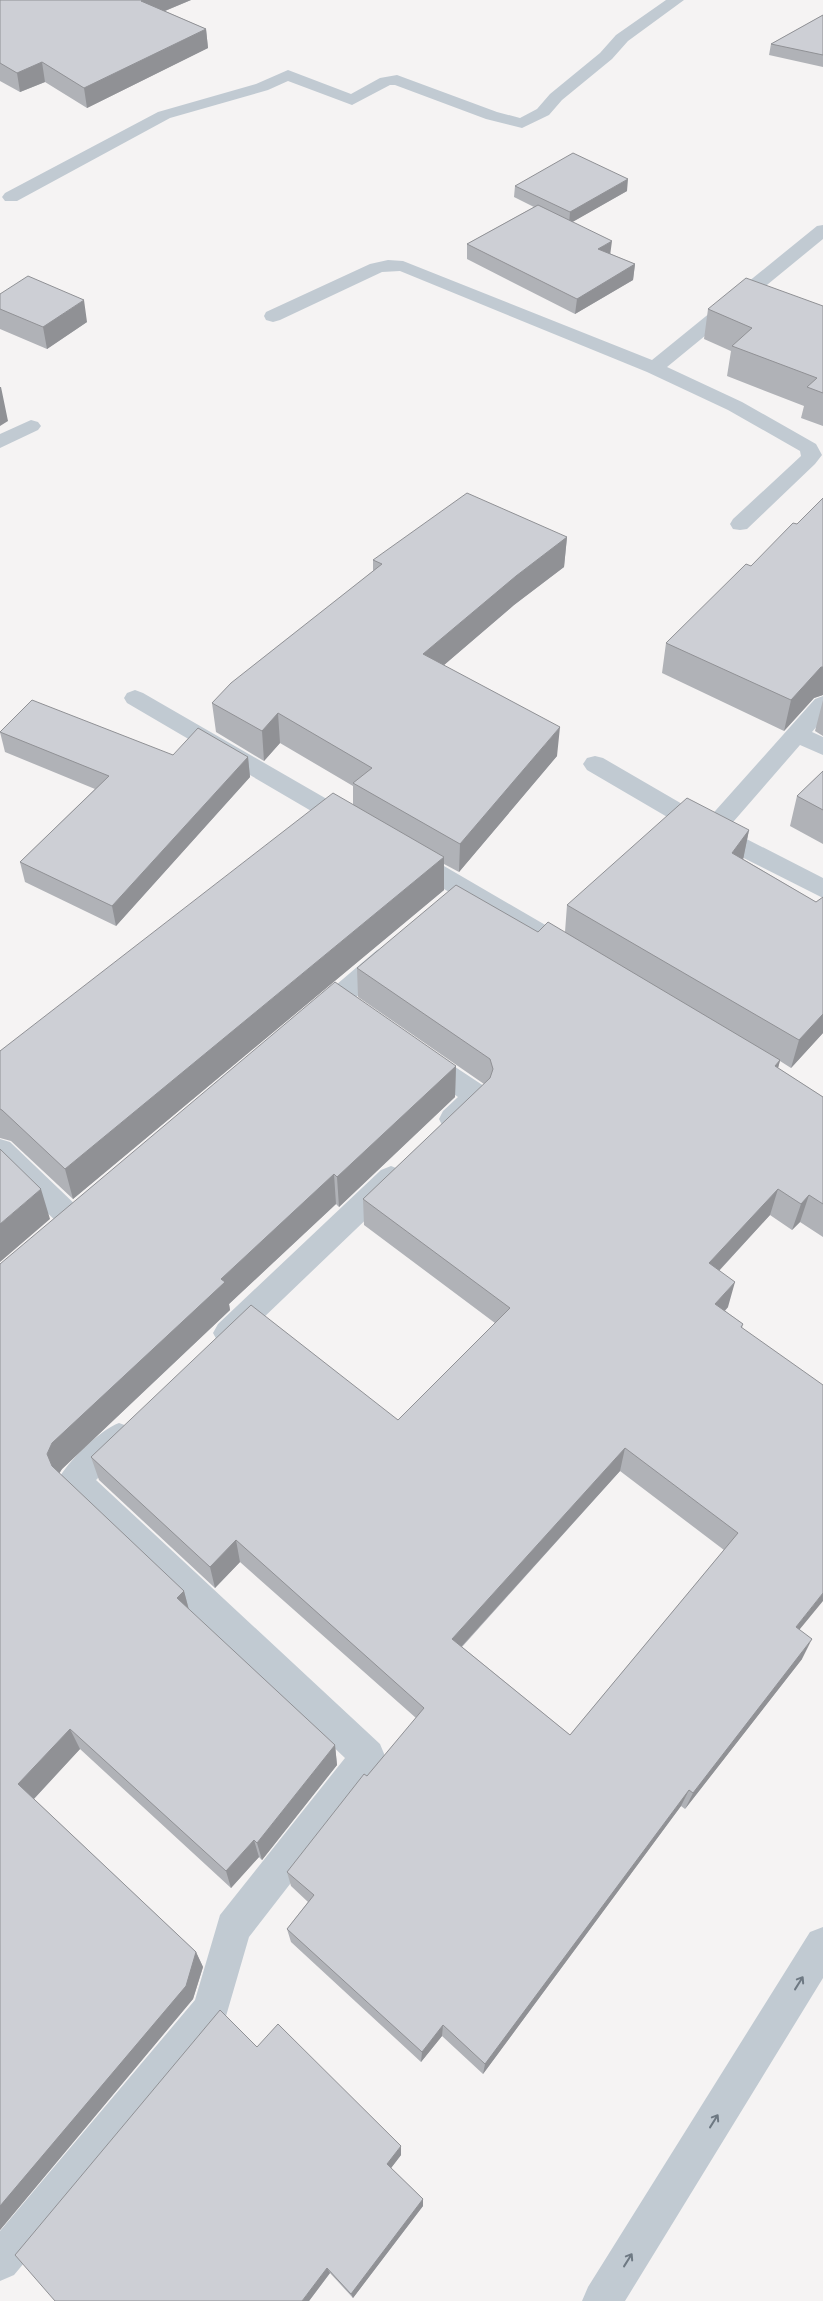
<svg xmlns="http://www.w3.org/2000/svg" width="823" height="2301" font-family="Cabin,sans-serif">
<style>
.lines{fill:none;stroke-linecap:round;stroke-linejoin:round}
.minor{fill:#c1cad2;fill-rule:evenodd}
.wall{fill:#b0b2b7;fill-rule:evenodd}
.shaded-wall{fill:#909195}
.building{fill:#cdcfd5;stroke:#909195;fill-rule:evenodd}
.oneway{stroke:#6e7983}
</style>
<rect width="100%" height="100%" fill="#f5f3f3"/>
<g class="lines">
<!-- minor -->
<path class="minor" d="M666,0H684L628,41L612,59L562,100L549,115L522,128L486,119L395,85H390L352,105L288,81L268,90L170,118L17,201H5L2,197L5,193L158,112L256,84L288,70L351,94L380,78L397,75L497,112L520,118L537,109L550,94L600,53L616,35Z
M823,225V239L667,367L742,402L816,444L822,455L815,464L747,529L740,530L733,529L730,524L733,519L801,456L800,451L728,410L647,372L400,271L382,272L280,320L273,322L266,320L264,316L266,312L370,264L388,260L403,261L652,360L817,226Z
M31,420L38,422L41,426L38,430L0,448V434Z
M135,690L143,693L358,817L362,823L358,829L350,832L342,829L127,703L124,698L127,693Z
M823,696V719L812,732L823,737V755L800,745L727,829L823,878V898L698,835L587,770L583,764L587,758L595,756L603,758L708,819L815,699Z
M411,849L420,852L566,937L570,944L566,951L557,954L548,951L402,864L399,858L402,852Z
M386,947L395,950L399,957L395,964L327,1022L318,1025L309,1022L305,1015L309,1008L377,950Z
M425,1050L434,1053L487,1088L490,1096C485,1107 468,1127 455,1129C451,1130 447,1128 443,1127L439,1119L443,1111L458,1097L416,1067L412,1060L416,1053Z
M0,1139L10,1142L82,1211L86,1219L82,1227L72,1231L62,1227L0,1167Z
M391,1166L401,1170L405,1178L401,1186L238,1342L228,1346L218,1342L213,1333L218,1324L381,1170Z
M119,1423L130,1427L134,1437L130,1447L96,1480L380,1744L385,1756L380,1768L249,1937L224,2023L14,2275L0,2281V2231L195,2000L220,1915L345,1758L63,1490L58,1480C67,1462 100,1430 119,1423Z
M823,1927V1978L625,2301H582L588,2287L810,1932Z"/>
</g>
<!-- wall -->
<path class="wall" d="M0,0H191L165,11L206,29L208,48L87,108L45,82L20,92L0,81Z
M823,15V67L769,55L771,44Z
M515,186L627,191L572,222L611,254L635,264L633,280L575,314L467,259V244L534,207L514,197Z
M0,294L87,322L47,349L0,329Z
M823,306V426L801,418L804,406L727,376L731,351L704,339L708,309Z
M823,498V695L814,698L784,731L662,673L666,643L797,524Z
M567,537L564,567L514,605L444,665L557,756L459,872L444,864V890L73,1199L11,1141L0,1138V1051L353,805V786L280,743L264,761L216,732L212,703L373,571V560Z
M823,700V736L815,731Z
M0,732L173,755L248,757L250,777L116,926L25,882L20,862L95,789L5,752Z
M823,771V844L790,826L797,796Z
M749,830L743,859L816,902L823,897V1033L791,1068L780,1061L778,1068L823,1097V1237L800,1222L792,1230L770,1215L719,1271L728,1307L725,1311L743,1324L742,1328L800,1630L802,1659L685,1809L681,1806L483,2074L442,2036L421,2062L291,1942L287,1929L308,1902L291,1886L287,1872L416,1718L240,1562L215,1588L99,1480L91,1457L398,1420L495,1323L364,1225L363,1199L484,1084L358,997L357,968L538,932H565L567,905ZM620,1471L724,1550L570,1735L462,1647Z
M456,1066L455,1097L339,1207L336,1204L229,1304L230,1310L62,1469L59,1473L184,1591L189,1610L335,1745L337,1765L262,1860L259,1857L231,1888L80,1749L34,1799L196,1952L203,1967L193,1999L0,2230V1264Z
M257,2047L401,2155L391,2168L423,2199V2206L353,2298L330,2273L309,2301Z"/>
<!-- shaded-wall -->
<path class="shaded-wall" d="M143,0H191L143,20L141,1Z
M206,29L208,48L87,108L84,88Z
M42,62L45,82L20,92L17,73Z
M628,179L627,191L569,224L570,212Z
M612,241L610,256L598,249Z
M635,264L633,280L575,314L577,299Z
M84,300L87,322L47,349L43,327Z
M0,387H1L8,421L0,426Z
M567,537L564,567L514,605L423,683V654L516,576Z
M821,667H823V695L814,698L784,731L791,700Z
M278,713L280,743L264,761L262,731Z
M560,727L557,756L459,872L460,844Z
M248,757L250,777L116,926L112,906Z
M749,830L743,860L732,853Z
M444,857V890L73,1199L65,1169Z
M823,1014V1033L791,1068L799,1040Z
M780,1060L773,1088L775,1066Z
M456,1066L455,1097L339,1207L337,1177Z
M334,1174L336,1204L229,1304L230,1310L62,1469L56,1479L47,1454L52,1443L221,1279Z
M41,1189L50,1219L0,1262V1224Z
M778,1189L770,1215L702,1289L709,1263Z
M809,1195L800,1222L792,1230L801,1204Z
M735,1282L728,1307L708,1329L715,1304Z
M625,1448L620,1471L451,1658L452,1639Z
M236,1540L240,1562L215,1588L210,1567Z
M184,1591L190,1614L177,1598Z
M823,1593V1601L786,1646L796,1627Z
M812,1639L802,1659L685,1809L693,1793Z
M70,1729L80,1749L30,1803L18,1784Z
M335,1745L337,1765L262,1860L257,1843Z
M689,1790L681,1806L483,2074L485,2064Z
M254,1840L259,1857L231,1888L226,1871Z
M196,1952L203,1967L193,1999L0,2230V2206Z
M443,2025L442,2036L421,2062L422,2052Z
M401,2146V2155L388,2172L387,2164Z
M423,2199V2206L353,2298L351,2294Z
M327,2268L330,2273L309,2301H302Z"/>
<!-- building -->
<path class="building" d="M0,0H143L141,1L206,29L84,88L42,62L17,73L0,63Z
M823,15V55L771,44Z
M573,153L628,179L570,212L515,186Z
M538,205L612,241L598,249L635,264L577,299L467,244Z
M28,276L84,300L43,327L0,309V294Z
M746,278L823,306V393L807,387L817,378L732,346L752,328L708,309Z
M467,493L567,537L516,576L423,654L560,727L460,844L353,783L372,768L278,713L262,731L212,703L231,683L382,564L373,560Z
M823,498V667H821L791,700L666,643L746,564L751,566L793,523L797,524Z
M32,700L173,755L198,728L248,757L112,906L20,862L109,776L0,732Z
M823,771V810L797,796Z
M333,793L444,857L65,1169L2,1110L0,1109V1051Z
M687,798L749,830L732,853L816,902L823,897V1014L799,1040L567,905Z
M456,885L538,932L548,922L780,1060L775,1066L823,1097V1204L809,1195L801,1204L778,1189L709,1263L735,1282L715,1304L743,1324L741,1327L823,1385V1593L796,1627L812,1639L693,1793L689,1790L485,2064L443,2025L422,2052L287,1929L314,1895L287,1872L364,1774L367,1776L424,1708L236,1540L210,1567L91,1457L251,1305L398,1420L510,1308L363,1199L490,1078L493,1069L490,1059L357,968ZM625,1448L738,1533L570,1735L452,1639Z
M335,982L456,1066L337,1177L334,1174L221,1279L225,1282L52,1443L47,1454L52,1466L184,1591L177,1598L335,1745L257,1843L254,1840L226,1871L70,1729L18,1784L196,1952L186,1986L0,2206V1264Z
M0,1149L41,1189L0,1224Z
M220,2010L257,2047L278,2024L401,2146L387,2164L423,2199L351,2294L327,2268L302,2301H55L15,2255Z"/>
<!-- one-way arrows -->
<defs><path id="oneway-shaft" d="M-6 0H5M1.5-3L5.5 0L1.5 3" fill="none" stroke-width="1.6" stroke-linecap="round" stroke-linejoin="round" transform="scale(1.25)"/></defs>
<g class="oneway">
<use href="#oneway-shaft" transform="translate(799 1983) rotate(-58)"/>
<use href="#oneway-shaft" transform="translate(714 2121) rotate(-58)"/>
<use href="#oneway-shaft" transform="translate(628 2260) rotate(-58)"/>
</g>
</svg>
